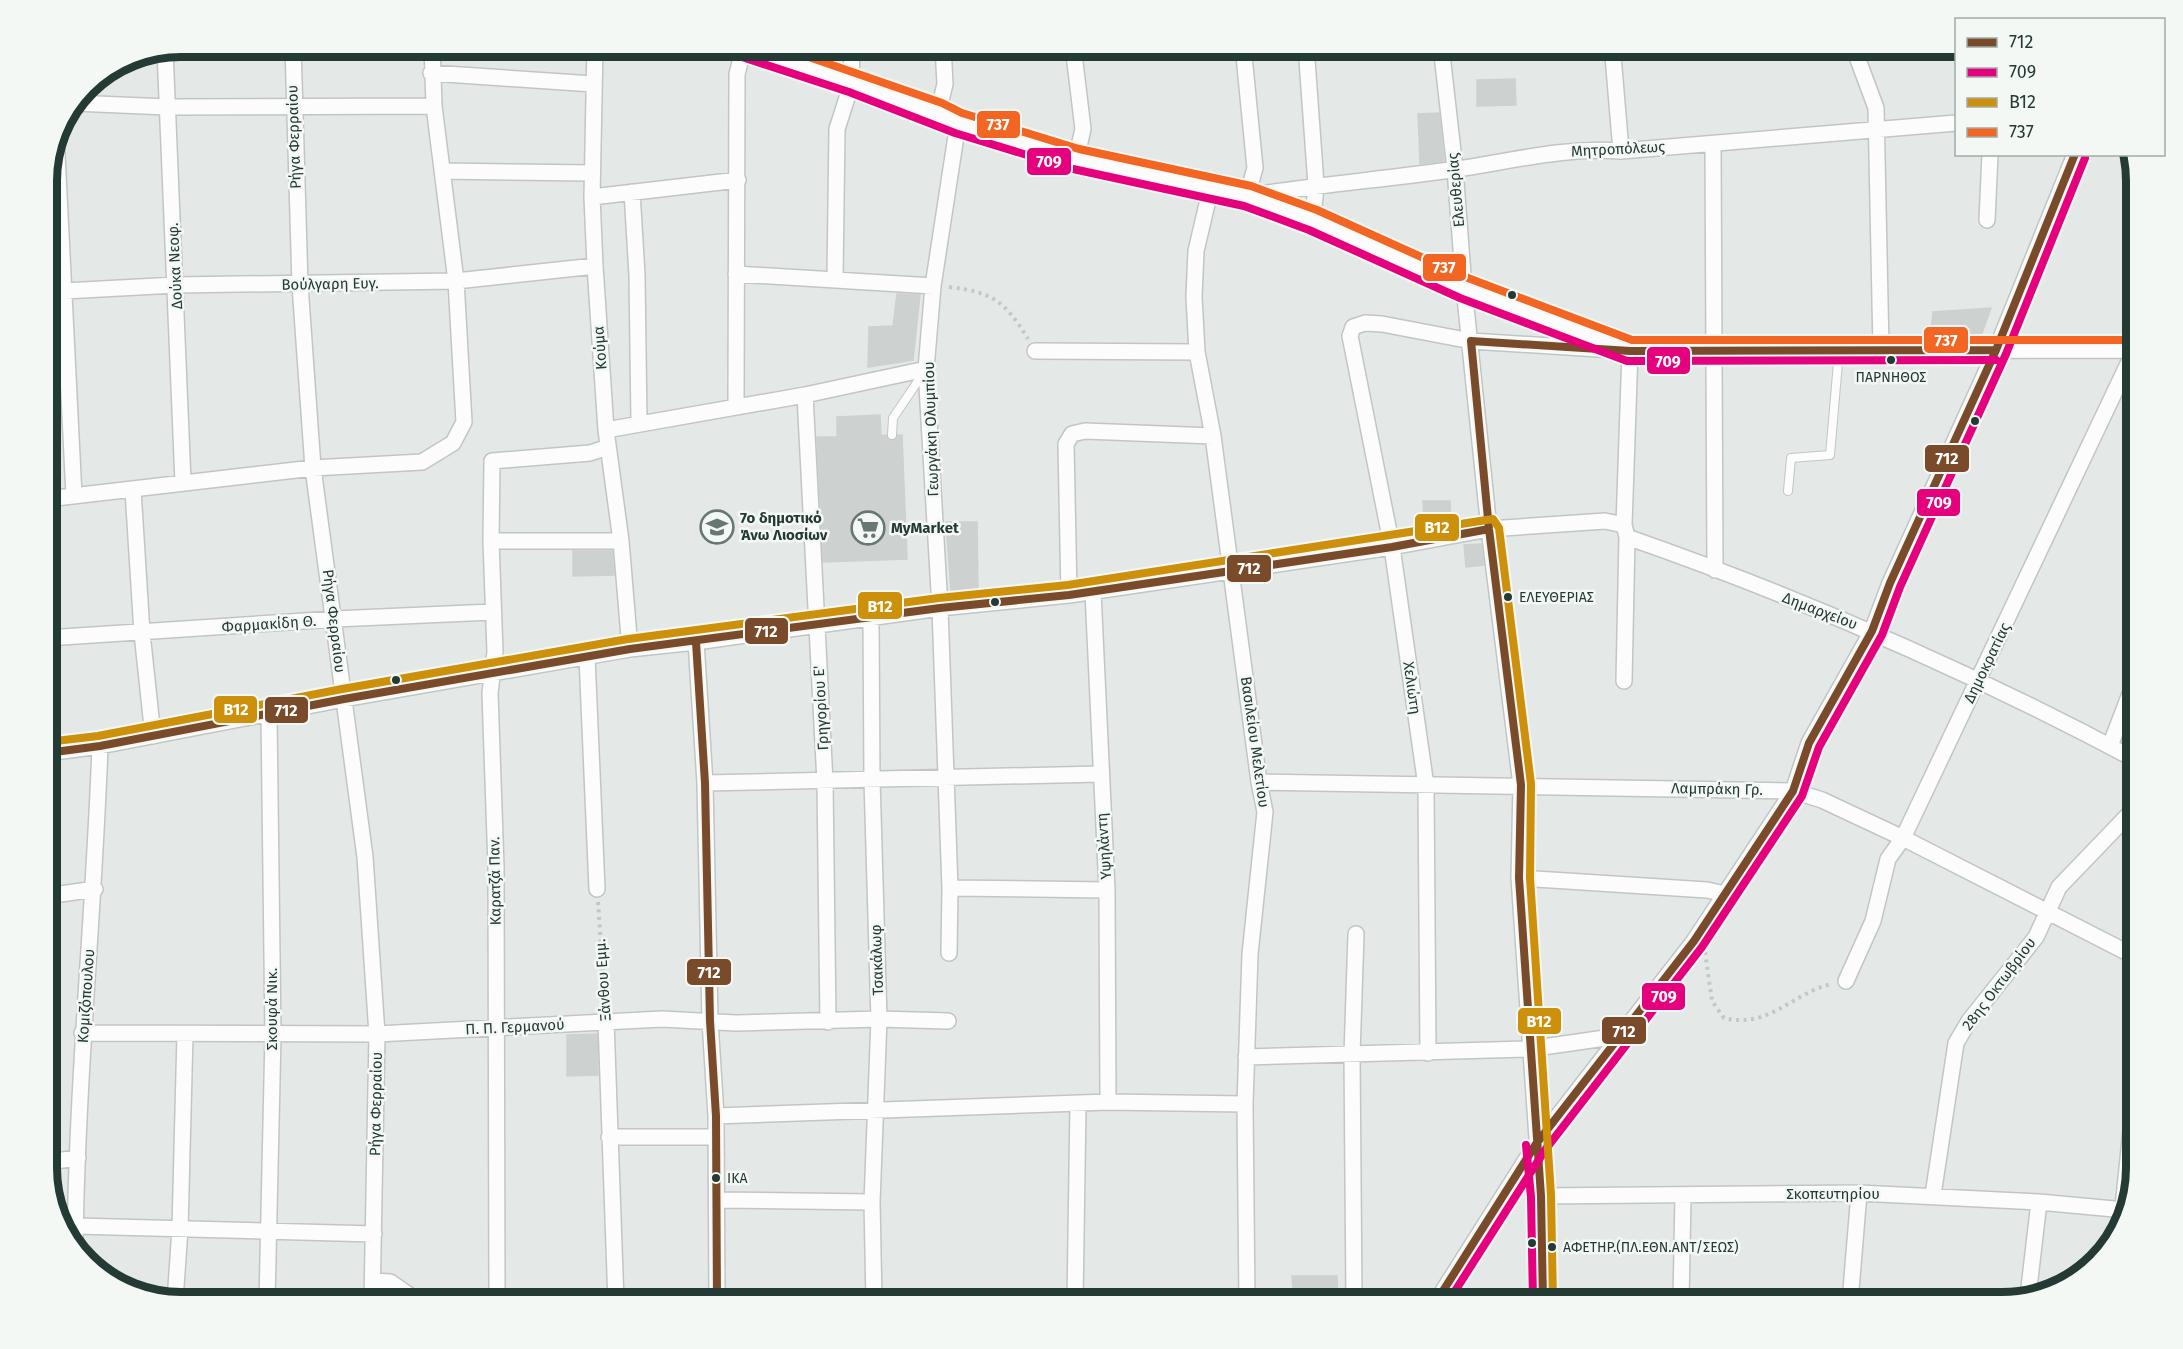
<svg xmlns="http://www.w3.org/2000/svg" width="2183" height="1349" font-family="'Fira Sans',sans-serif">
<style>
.building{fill:#cdd2d0;stroke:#cdd2d0;stroke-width:1.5}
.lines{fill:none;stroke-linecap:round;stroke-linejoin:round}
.service-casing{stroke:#c1c6c4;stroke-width:10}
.minor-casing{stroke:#c1c6c4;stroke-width:18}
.path{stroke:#c1c9c5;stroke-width:4;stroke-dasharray:3 4.5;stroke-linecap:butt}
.service{stroke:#fbfcfb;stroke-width:8}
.minor{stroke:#fbfcfb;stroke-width:15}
.bus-1-casing{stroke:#f3f8f5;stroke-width:12}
.bus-2-casing{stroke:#f3f8f5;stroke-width:12}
.bus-3-casing{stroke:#f3f8f5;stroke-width:12}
.bus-4-casing{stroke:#f3f8f5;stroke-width:12}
.bus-1{stroke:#7a4b2a;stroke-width:8}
.bus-2{stroke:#e5007d;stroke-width:8}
.bus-3{stroke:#cd900a;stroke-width:8}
.bus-4{stroke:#f26522;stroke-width:8}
.bus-dot{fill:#243a34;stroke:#f3f8f5;stroke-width:2}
.labels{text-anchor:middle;stroke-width:5;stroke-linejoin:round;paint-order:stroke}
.bus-label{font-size:14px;fill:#243a34;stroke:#f3f8f5;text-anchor:start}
.street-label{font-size:15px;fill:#243a34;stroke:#f3f8f5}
.poi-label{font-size:15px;font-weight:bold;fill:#243a34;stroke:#f3f8f5;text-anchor:start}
.rim{fill:none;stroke:#243a34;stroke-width:8}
.line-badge{stroke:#f3f8f5;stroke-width:2}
.badge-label{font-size:16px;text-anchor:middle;font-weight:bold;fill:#fff}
</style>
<rect width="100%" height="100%" fill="#e4e9e7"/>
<!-- building -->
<path class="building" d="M1515,79L1516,105L1477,106V80Z
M1439,113L1444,161L1420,164L1418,114Z
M897,294L920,295L913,360L868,367L869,327L893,326Z
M1991,308L1981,336L1930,338L1933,312Z
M880,415L881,436L886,435L892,441L898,435H902L907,559L823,562L817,437H837V417Z
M1423,501H1450L1451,526H1424Z
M946,522H977L978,589L951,591Z
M1481,544L1484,565L1466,567L1464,545Z
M573,551H612L614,575L573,576Z
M597,1034L598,1075L567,1076V1035Z
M1292,1276H1337L1338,1302H1294Z"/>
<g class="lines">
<!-- service casing -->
<g class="service-casing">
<path id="service" d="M892,435L893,418L924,372
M1788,491L1791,458L1830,455L1839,351"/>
</g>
<!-- minor casing -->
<g class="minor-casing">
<path id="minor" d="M293,46L300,285L313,468L365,857L377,1034L372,1302
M595,46L592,197L595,266L606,430L621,541L630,649
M742,46L852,82L938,113L958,123L1076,159L1136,174L1211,187L1247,196L1313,220L1464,288L1616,346
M1073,46L1083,129L1076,159
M1243,46L1255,168L1247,196C1316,185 1387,179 1457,169C1512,161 1564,147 1621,151L1956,123
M1306,46L1316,185L1313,220
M1441,46L1455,169L1464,288L1489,529L1521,785L1519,878L1541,1196L1543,1302
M1853,46L1876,108L1881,349
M165,50L183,482
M1613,56L1621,151
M431,73L593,84
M74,103L167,107L434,106
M938,113L945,84L943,46
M56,134L74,496
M1713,144L1715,570
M442,171L592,173
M1211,187L1196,251L1194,297L1197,352L1213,436L1259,782L1265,812L1250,954L1245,1104L1247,1302
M632,192L637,275L639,423
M592,197L738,180
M1987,220L1990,154
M736,274L933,286
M835,278L837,129L852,82L851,46
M64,291L176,285L456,281L595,266
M1035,351L1197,352
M805,395L825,782L828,1022
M736,407L737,74L744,47
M606,430L805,395L926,369
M133,490L142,633L153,736
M47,499L313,468L422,462L453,443L464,422L456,281L434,106L432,46
M1627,537C1802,598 1973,673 2136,760
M491,541H621
M1093,592L1107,890L1108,1102
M1069,595L1066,444L1072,434L1085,431L1213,436
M871,617L872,780L879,1019L872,1202L874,1302
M47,638L335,619L492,612
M696,642L705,783L710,1021L716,1116L717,1302
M587,657L597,889
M1624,681L1627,537L1624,525L1630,351
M2110,746L2136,678
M47,753L100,746L344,699L630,649L696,642L940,608L1069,595L1392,547L1489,529L1605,521L1624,525
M1259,782L1793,791L1822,800L1903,838L2136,957
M705,783L1100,774
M1519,878L1707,890L1725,894
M950,888L1107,890
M47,896L95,889
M949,953L950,888L940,608L926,369L933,286L958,123
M1846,981L1873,921L1888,859L1903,838L2136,347
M606,1021L616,1302
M82,1033L377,1034L662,1019L736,1023L879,1019L948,1021
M1428,1053L1426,786L1392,547L1350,336L1353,327L1365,323L1382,324L1471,341L1630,351L2136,350
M1246,1057L1529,1049L1619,1036
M716,1116L1108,1102L1245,1104
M609,1137H716
M47,1162L78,1158
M1933,1195L1956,1043L1969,1021L2036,937L2059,887L2136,807
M1541,1196L1859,1193L2039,1202L2125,1210
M717,1200L872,1202
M76,1226L374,1234
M2121,1227L2134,1100L2136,1097
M75,1246C77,1079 94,913 100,746
M374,1281L390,1282L419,1302
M2028,1296L2039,1202
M175,1301L180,1229L185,1034
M267,1302L273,1035L269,715
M497,1302L496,867L490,693L495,652L491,541L492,461L590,453L608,447
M1075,1302L1078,1104
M1354,1302L1352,1055L1356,934
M1436,1302L1536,1144L1694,941L1793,791L1809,743L1872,631L1890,583L1996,350L2075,154
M1681,1302L1683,1196
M1850,1302L1859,1193"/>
</g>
<!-- path -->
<path class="path" d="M949,287C992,292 1005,301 1028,339
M598,902L605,1005
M1705,952L1712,1001L1724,1018C1769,1029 1791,994 1831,984"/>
<!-- service -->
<use href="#service" class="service"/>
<!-- minor -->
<use href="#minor" class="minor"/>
<!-- bus-1 casing -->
<g class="bus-1-casing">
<path id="bus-1" d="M696,642L705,783L710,1021L716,1116L717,1302
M47,753L100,746L344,699L630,649L940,608L1069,595L1392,547L1489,529
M1436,1302L1536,1144L1694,941L1793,791L1809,743L1872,631L1890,583L1996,350L2075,154
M1543,1302L1541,1196L1519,878L1521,785L1489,529L1471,341L1630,351L1996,350"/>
</g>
<!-- bus-2 casing -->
<g class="bus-2-casing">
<path id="bus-2" d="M739,56L849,92L955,133L1073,169L1244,206L1309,230L1460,298L1627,361L1996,360
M1526,1145L1531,1197L1533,1302
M1448,1302L1545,1150L1702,947L1802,796L1819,747L1882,635L1900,587L2006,354L2085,158"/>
</g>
<!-- bus-3 casing -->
<g class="bus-3-casing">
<path id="bus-3" d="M47,742L98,736L342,689L628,639L939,598L1068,585L1493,519L1499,528L1531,784L1530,878L1551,1195L1553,1302"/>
</g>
<!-- bus-4 casing -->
<g class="bus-4-casing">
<path id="bus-4" d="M777,46L942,103L962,113L1079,149L1251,186L1317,210L1468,278L1632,340H2136"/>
</g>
<!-- bus-1 -->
<use href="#bus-1" class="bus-1"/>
<!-- bus-2 -->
<use href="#bus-2" class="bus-2"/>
<!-- bus-3 -->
<use href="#bus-3" class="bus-3"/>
<!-- bus-4 -->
<use href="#bus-4" class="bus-4"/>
</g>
<!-- icons -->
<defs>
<g id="school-ring" transform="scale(1.725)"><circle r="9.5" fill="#f3f8f5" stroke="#677773" stroke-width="1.5"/><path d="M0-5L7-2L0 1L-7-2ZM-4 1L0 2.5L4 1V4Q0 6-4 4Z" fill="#677773"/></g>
<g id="supermarket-ring" transform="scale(1.725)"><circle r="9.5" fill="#f3f8f5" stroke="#677773" stroke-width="1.5"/><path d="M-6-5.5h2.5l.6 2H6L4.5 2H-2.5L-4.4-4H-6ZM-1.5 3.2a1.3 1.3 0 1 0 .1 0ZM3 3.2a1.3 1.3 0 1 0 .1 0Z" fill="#677773"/></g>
</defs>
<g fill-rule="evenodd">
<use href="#school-ring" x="717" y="527"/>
<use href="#supermarket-ring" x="868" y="528"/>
</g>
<!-- markers -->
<g class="bus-dot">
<circle cx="1512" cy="295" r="5"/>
<circle cx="1891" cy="360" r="5"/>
<circle cx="1975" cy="421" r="5"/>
<circle cx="1508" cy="597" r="5"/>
<circle cx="995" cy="602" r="5"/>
<circle cx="396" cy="680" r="5"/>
<circle cx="716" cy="1178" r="5"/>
<circle cx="1532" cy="1243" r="5"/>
<circle cx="1552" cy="1247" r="5"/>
</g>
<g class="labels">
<!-- bus labels -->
<g class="bus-label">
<text x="1891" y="382" text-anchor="middle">ΠΑΡΝΗΘΟΣ</text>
<text x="1519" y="602">ΕΛΕΥΘΕΡΙΑΣ</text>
<text x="727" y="1183">ΙΚΑ</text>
<text x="1563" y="1252">ΑΦΕΤΗΡ.(ΠΛ.ΕΘΝ.ΑΝΤ/ΣΕΩΣ)</text>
</g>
<!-- street labels -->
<g class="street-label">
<text transform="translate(294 137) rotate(-92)" y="5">Ρήγα Φερραίου</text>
<text transform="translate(1618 149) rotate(-3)" y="5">Μητροπόλεως</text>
<text transform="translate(1456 190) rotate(-95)" y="5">Ελευθερίας</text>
<text transform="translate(175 266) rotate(-93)" y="5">Δούκα Νεοφ.</text>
<text transform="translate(330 284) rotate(-1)" y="5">Βούλγαρη Ευγ.</text>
<text transform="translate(600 348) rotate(-94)" y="5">Κούμα</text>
<text transform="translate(931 429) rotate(-92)" y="5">Γεωργάκη Ολυμπίου</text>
<text transform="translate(1820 611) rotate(21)" y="5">Δημαρχείου</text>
<text transform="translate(334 621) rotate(83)" y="5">Ρήγα Φερραίου</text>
<text transform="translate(269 624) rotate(-4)" y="5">Φαρμακίδη Θ.</text>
<text transform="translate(1987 663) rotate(-64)" y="5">Δημοκρατίας</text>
<text transform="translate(1412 688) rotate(82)" y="5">Χελιώτη</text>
<text transform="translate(821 708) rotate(-93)" y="5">Γρηγορίου Ε'</text>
<text transform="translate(1255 742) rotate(82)" y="5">Βασιλείου Μελετίου</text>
<text transform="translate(1717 789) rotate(1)" y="5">Λαμπράκη Γρ.</text>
<text transform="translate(1104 846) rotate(-94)" y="5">Υψηλάντη</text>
<text transform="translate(495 881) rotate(-91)" y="5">Καρατζά Παν.</text>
<text transform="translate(877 960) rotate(-92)" y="5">Τσακάλωφ</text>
<text transform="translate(603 980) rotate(-94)" y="5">Ξάνθου Εμμ.</text>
<text transform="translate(1999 984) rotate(-53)" y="5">28ης Οκτωβρίου</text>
<text transform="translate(86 996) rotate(-86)" y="5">Κομιζόπουλου</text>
<text transform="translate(272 1009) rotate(-90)" y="5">Σκουφά Νικ.</text>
<text transform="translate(515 1027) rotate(-3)" y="5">Π. Π. Γερμανού</text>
<text transform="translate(376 1104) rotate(-89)" y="5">Ρήγα Φερραίου</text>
<text x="1833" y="1199">Σκοπευτηρίου</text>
</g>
<!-- poi labels -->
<g class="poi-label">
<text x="740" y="523">7ο δημοτικό<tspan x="740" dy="17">Άνω Λιοσίων</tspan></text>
<text x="891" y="533">MyMarket</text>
</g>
</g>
<!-- crop -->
<path d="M0 0H2183V1349H0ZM181 57H2002A124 124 0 0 1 2126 181V1168A124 124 0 0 1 2002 1292H181A124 124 0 0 1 57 1168V181A124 124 0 0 1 181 57Z" fill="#f3f8f5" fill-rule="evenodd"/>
<path class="rim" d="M181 57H2002A124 124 0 0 1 2126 181V1168A124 124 0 0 1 2002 1292H181A124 124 0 0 1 57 1168V181A124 124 0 0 1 181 57Z"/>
<g class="line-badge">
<rect x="976" y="110" width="45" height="29" rx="6" fill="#f26522"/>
<rect x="1026" y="147" width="46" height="29" rx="6" fill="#e5007d"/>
<rect x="1422" y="253" width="45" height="29" rx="6" fill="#f26522"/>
<rect x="1923" y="326" width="46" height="28" rx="6" fill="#f26522"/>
<rect x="1646" y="346" width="45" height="29" rx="6" fill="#e5007d"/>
<rect x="1924" y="444" width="46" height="29" rx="6" fill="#7a4b2a"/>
<rect x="1916" y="488" width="45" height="29" rx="6" fill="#e5007d"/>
<rect x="1414" y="513" width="46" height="29" rx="6" fill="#cd900a"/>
<rect x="1226" y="554" width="46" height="29" rx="6" fill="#7a4b2a"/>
<rect x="857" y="591" width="46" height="29" rx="6" fill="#cd900a"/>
<rect x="744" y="617" width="45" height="28" rx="6" fill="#7a4b2a"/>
<rect x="213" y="695" width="45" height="29" rx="6" fill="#cd900a"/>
<rect x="264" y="696" width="45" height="28" rx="6" fill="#7a4b2a"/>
<rect x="686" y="958" width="46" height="28" rx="6" fill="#7a4b2a"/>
<rect x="1641" y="982" width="45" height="29" rx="6" fill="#e5007d"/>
<rect x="1517" y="1007" width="45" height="28" rx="6" fill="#cd900a"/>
<rect x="1601" y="1016" width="46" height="29" rx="6" fill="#7a4b2a"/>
</g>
<g class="badge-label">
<text x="998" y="130">737</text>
<text x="1049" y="167">709</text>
<text x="1444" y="273">737</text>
<text x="1946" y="346">737</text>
<text x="1668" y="367">709</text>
<text x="1947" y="464">712</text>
<text x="1939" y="508">709</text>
<text x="1437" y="533">Β12</text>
<text x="1249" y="574">712</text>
<text x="880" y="612">Β12</text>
<text x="766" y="637">712</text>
<text x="236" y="715">Β12</text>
<text x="286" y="716">712</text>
<text x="709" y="978">712</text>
<text x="1664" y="1002">709</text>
<text x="1539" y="1027">Β12</text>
<text x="1624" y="1037">712</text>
</g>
<!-- legend -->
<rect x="1955" y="18" width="210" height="138" fill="#f3f8f5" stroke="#a0aca8" stroke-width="1.5"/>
<rect x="1967" y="38" width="30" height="9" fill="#7a4b2a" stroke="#a0aca8" stroke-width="1.5"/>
<text x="2009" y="48" font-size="18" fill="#243a34">712</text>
<rect x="1967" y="68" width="30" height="9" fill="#e5007d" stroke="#a0aca8" stroke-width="1.5"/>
<text x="2009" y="78" font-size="18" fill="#243a34">709</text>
<rect x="1967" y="98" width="30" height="9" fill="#cd900a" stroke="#a0aca8" stroke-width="1.5"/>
<text x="2009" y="108" font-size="18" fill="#243a34">Β12</text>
<rect x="1967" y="128" width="30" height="9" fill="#f26522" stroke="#a0aca8" stroke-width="1.5"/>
<text x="2009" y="138" font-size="18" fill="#243a34">737</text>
</svg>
